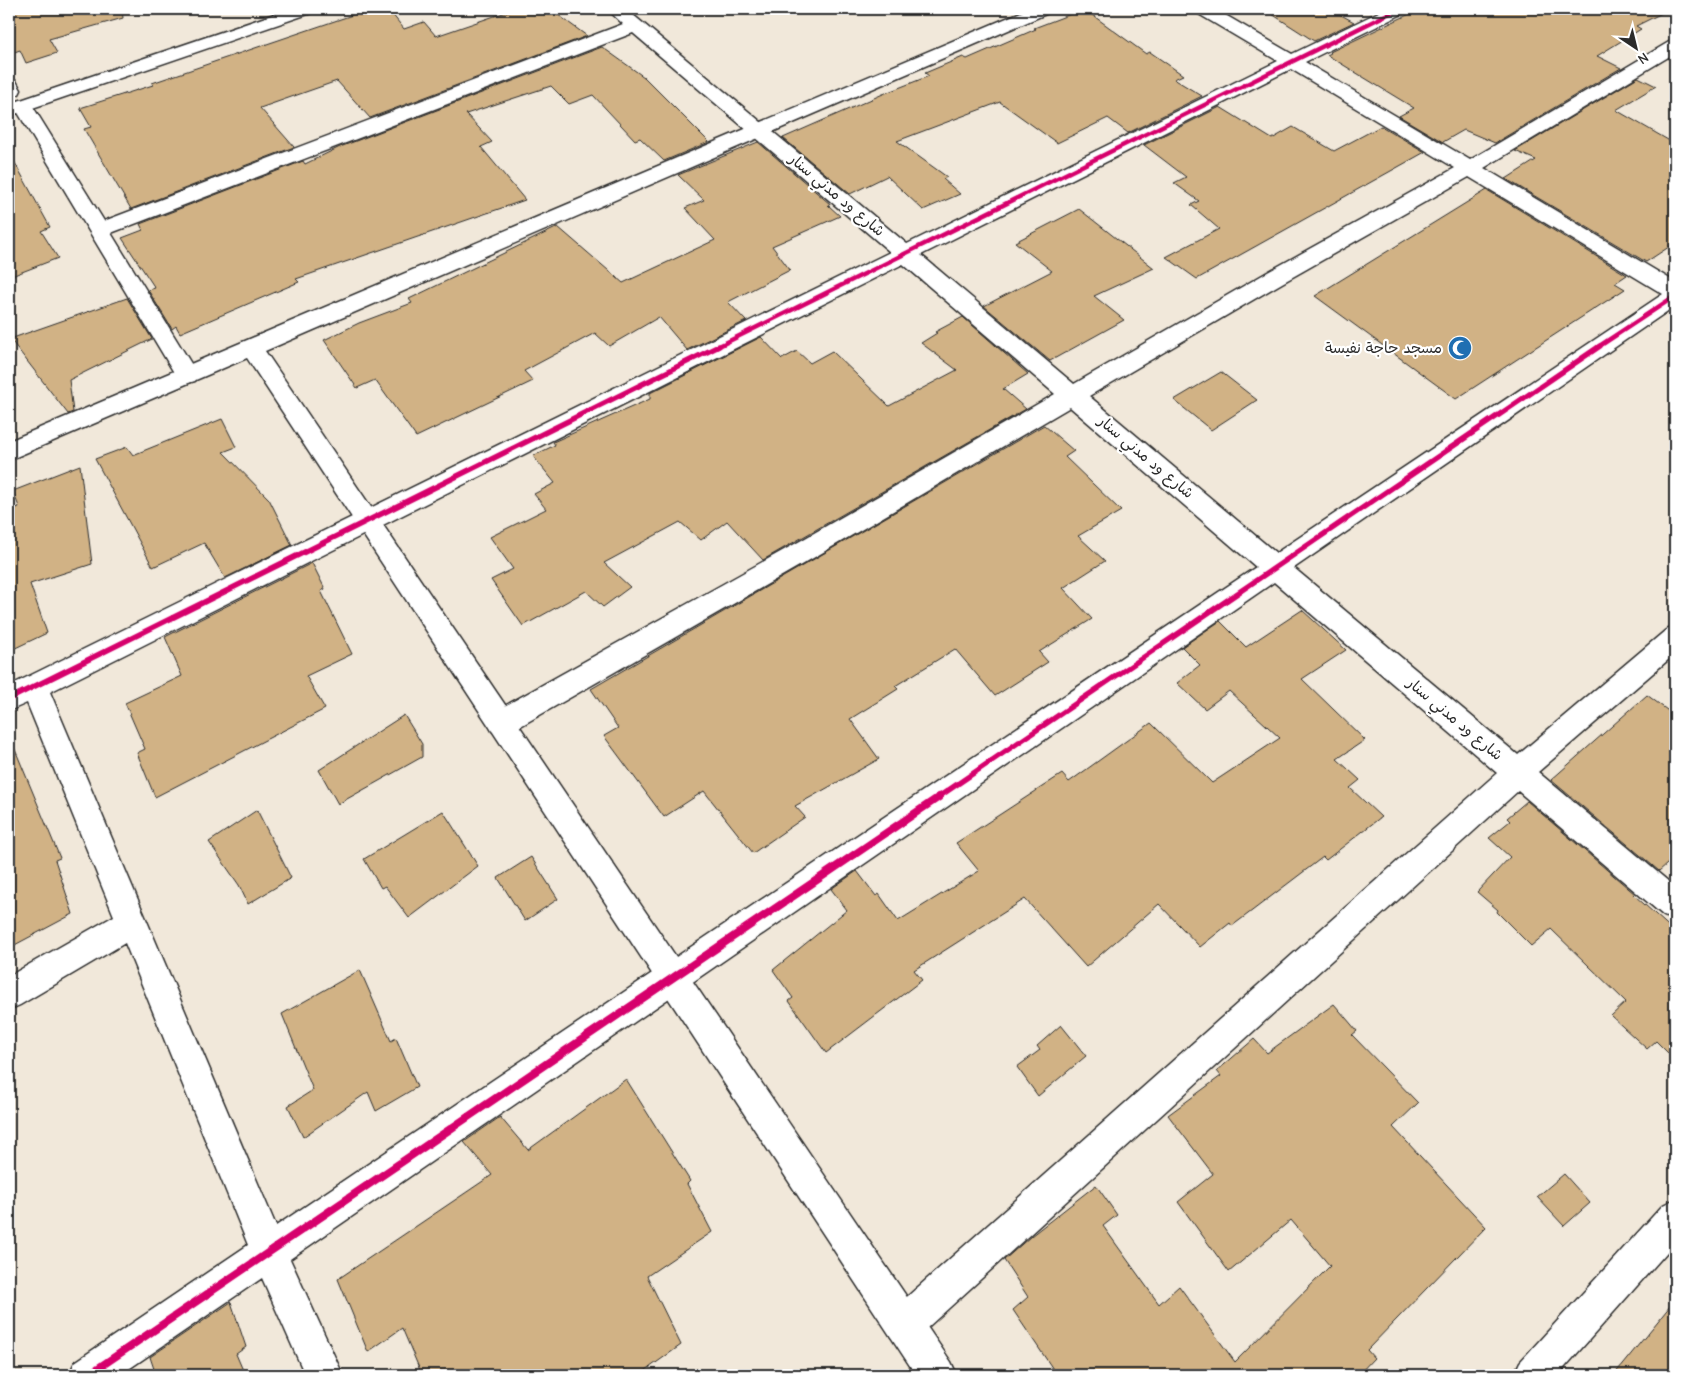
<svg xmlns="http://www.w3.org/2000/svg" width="1684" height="1384" font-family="'Comic Neue','Playpen Sans Arabic',sans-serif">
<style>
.building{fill:#d1b285;stroke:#2b2b2b}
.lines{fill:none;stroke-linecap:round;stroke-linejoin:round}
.street-casing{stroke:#2b2b2b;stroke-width:3}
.secondary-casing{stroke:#2b2b2b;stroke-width:3}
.street{fill:#fff;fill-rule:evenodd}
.secondary{fill:#fff;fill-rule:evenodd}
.cycleway-far2-casing{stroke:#fff;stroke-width:7}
.cycleway-far1-casing{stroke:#fff;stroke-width:9}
.cycleway-casing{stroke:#fff;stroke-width:11}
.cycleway-far2{stroke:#d6006c;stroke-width:4.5}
.cycleway-far1{stroke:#d6006c;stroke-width:5.5}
.cycleway{stroke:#d6006c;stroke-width:8}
.labels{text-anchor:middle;stroke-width:4.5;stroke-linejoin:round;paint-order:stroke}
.street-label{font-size:15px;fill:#2b2b2b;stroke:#fff}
.poi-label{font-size:15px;fill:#2b2b2b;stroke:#fff;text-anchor:end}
</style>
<rect width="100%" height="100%" fill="#f1e8da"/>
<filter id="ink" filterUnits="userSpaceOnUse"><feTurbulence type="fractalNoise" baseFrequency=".02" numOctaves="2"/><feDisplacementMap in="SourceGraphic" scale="10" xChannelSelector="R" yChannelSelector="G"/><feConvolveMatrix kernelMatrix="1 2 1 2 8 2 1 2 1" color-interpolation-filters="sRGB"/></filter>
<g filter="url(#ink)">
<!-- building -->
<path class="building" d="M9,9H122L123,18L49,39L57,53L26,63L20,50L9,54Z
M370,9H388L404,29L424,22L436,36L515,9H550L587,36L370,118L337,81L260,108L294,147L131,209L84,129L91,127L80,108L153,85L152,83Z
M1084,9L1146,54L1150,52L1183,75L1174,79L1202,96L1128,133L1108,118L1057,143L1000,102L897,141L947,177L943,179L960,194L923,210L887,176L850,194L783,138L883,94L929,76L925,73L963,57L967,59L1036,29L1034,28Z
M1264,9H1330L1354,22L1314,41Z
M1420,9H1670L1636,26L1641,29L1597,56L1621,68L1495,143L1464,130L1443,142L1399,116L1414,108L1327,55L1331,53L1330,52Z
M602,47L644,77L709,142L664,161L640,138L635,140L593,95L569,104L551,86L466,114L492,142L481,147L525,200L296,279L299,282L180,333L176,326L172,329L148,290L155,288L122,238L143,230L140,224L303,161L305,164L340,147Z
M1638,77L1656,86L1616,110L1675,144V243L1646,262L1506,179L1536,160L1515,151Z
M1220,107L1272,139L1293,127L1334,151L1381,126L1425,152L1197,279L1166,257L1219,229L1191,205L1199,201L1174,183L1186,177L1144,145Z
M758,142L830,204L828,205L840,216L772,246L790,270L728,302L746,321L687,350L659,317L609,346L595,333L524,371L533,381L416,437L375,380L357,388L324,340L359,323L412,303L409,299L558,227L623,283L715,240L685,208L704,200L678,175Z
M9,152L50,227L41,231L58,258L9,277Z
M1487,190L1627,275L1615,283L1625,289L1456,399L1315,296Z
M1079,209L1154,268L1094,296L1124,320L1050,361L984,306L1052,271L1015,242Z
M127,298L152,339L69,380L73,412L68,414L10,339Z
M963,317L1028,374L1003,389L1026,409L763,560L727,521L701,540L680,522L604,563L630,587L603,607L586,591L523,626L491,580L513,569L490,537L546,509L534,494L555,483L533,456L555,445L553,442L650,399V393L761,337L782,359L797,351L810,363L832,351L889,406L957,370L921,343L937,333L935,332Z
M1221,372L1257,400L1211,430L1174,400Z
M222,419L236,447L223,452L269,499L292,545L225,578L204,543L153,567L95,459L127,447L133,455Z
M1044,425L1074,451L1065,457L1121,511L1078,536L1105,561L1063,588L1092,619L1039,652L1048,662L995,696L955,649L895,686L898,689L850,719L879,759L795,806L805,817L753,853L704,791L664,817L604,736L618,728L591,689Z
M80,465L92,564L30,584L47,633L9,651V511L19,507L13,491Z
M312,563L325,589L321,591L352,654L306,676L325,709L155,797L137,753L145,749L125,703L182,676L165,637Z
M1302,610L1346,650L1302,679L1365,740L1337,759L1360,780L1350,788L1381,817L1326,860L1323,857L1244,917L1232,926L1230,923L1200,947L1159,904L1086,967L1025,899L914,970L922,980L826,1053L789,1001L793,998L773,970L847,910L831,889L857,871L876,896L879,894L898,921L979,871L956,843L1062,774L1069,782L1151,723L1212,783L1280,738L1229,691L1205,709L1177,683L1200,665L1182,647L1220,621L1246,647Z
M1647,695L1675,716V857L1659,871L1551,780Z
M404,715L422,744V757L338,804L319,770Z
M9,735L60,858L55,860L73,914L9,948Z
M1527,801L1635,894L1634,895L1675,932V1060L1656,1041L1647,1049L1611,1016L1626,1002L1551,929L1531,946L1497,912L1498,910L1477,892L1510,857L1489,838L1510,821L1507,818Z
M257,810L291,878L248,904L239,885L209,842Z
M443,811L478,866L409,918L385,886L381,888L364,859Z
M531,857L558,899L525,921L498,878Z
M360,970L391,1041L396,1038L417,1087L376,1111L368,1092L303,1137L288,1106L313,1090L282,1014Z
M1334,1004L1357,1031L1352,1035L1418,1103L1393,1127L1486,1227L1367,1350L1374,1358L1358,1375H1057L1013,1310L1028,1297L1004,1260L1031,1236L1096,1185L1117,1215L1103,1226L1159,1304L1179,1286L1235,1362L1330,1266L1291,1220L1229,1272L1178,1202L1213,1174L1168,1115L1221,1076L1217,1071L1254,1039L1267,1053Z
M1061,1025L1086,1056L1038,1096L1017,1067L1040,1050L1037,1046Z
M626,1079L690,1181L687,1184L712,1232L647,1276L681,1345L639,1375H422L402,1328L368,1352L338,1279L492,1175L464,1142L500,1117L528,1150Z
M1564,1174L1590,1203L1564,1226L1537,1197Z
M1675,1300V1375H1614Z
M231,1302L246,1347L236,1354L245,1375H156L150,1357Z"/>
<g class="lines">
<!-- street casing -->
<g class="street-casing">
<path id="street" d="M607,9H626L907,244L1278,61L1197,13L1195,9H1215L1292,54L1385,9H1406L1404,13L1305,62L1470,160L1669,42L1675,41V53L1484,168L1675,282V306L1294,568L1518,755L1666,630L1675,627V654L1538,772L1675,887V921L1664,916L1518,791L917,1337L904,1342L891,1337L886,1324L891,1311L1497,773L1274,582L290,1259L343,1375H305L262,1278L120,1375H69L75,1362L248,1245L125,943L20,1005L9,1010V976L114,916L27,703L9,711V686L890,252L633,33L111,233L198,375L195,381L187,383L179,381L14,106L16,102L23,100L30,102L104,221L623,24ZM1291,69L1455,168L1266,273L1074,384L921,255ZM1469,177L1663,294L1276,553L1089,396L1282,283ZM903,264L1055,394L802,540L492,713L488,722L492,731L502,734L512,731L820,554L1070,407L1256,567L276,1226L50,692Z
M9,79L16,81L21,90L19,94L9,95Z
M1675,1199V1243L1558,1375H1514L1520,1362L1663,1205Z"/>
</g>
<!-- secondary casing -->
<g class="secondary-casing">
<path id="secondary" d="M289,9H314L311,13L9,116V104Z
M1028,9H1051L1048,13L265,351L951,1362L957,1375H916L247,358L9,460V441Z"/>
</g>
<!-- street -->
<use href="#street" class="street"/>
<!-- secondary -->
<use href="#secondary" class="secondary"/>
<!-- cycleway-far2 casing -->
<g class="cycleway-far2-casing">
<path id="cycleway-far2" d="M717,347L1398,9
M1598,347L1675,296"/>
</g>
<!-- cycleway-far1 casing -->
<g class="cycleway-far1-casing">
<path id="cycleway-far1" d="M9,699L719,346
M937,798L1600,346"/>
</g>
<!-- cycleway casing -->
<g class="cycleway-casing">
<path id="cycleway" d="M88,1375L939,797"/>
</g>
<!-- cycleway-far2 -->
<use href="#cycleway-far2" class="cycleway-far2"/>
<!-- cycleway-far1 -->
<use href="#cycleway-far1" class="cycleway-far1"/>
<!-- cycleway -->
<use href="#cycleway" class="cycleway"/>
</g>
</g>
<!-- icons -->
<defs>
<g id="mosque-disc" transform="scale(1.25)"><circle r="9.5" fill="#1f6fb2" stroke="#fff"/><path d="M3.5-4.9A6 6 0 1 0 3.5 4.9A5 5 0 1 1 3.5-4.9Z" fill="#fff"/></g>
</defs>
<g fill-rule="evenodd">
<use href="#mosque-disc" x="1460" y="348"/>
</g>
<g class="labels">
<!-- street labels -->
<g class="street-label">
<text transform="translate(837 195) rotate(40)" y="5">شارع ود مدني سنار</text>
<text transform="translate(1146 457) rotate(40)" y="5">شارع ود مدني سنار</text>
<text transform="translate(1455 719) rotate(40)" y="5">شارع ود مدني سنار</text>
</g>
<!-- poi labels -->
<g class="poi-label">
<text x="1442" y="353">مسجد حاجة نفيسة</text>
</g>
</g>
<!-- margin -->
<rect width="1684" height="1384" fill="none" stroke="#fff" stroke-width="30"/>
<rect x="15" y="15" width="1654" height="1354" fill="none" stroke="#2b2b2b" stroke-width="2" filter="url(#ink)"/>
<!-- north arrow -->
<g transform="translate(1636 48) rotate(145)" stroke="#ffffff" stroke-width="4" paint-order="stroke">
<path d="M0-4L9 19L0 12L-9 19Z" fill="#2b2b2b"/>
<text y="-8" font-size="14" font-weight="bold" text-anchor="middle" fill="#2b2b2b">N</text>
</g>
</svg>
